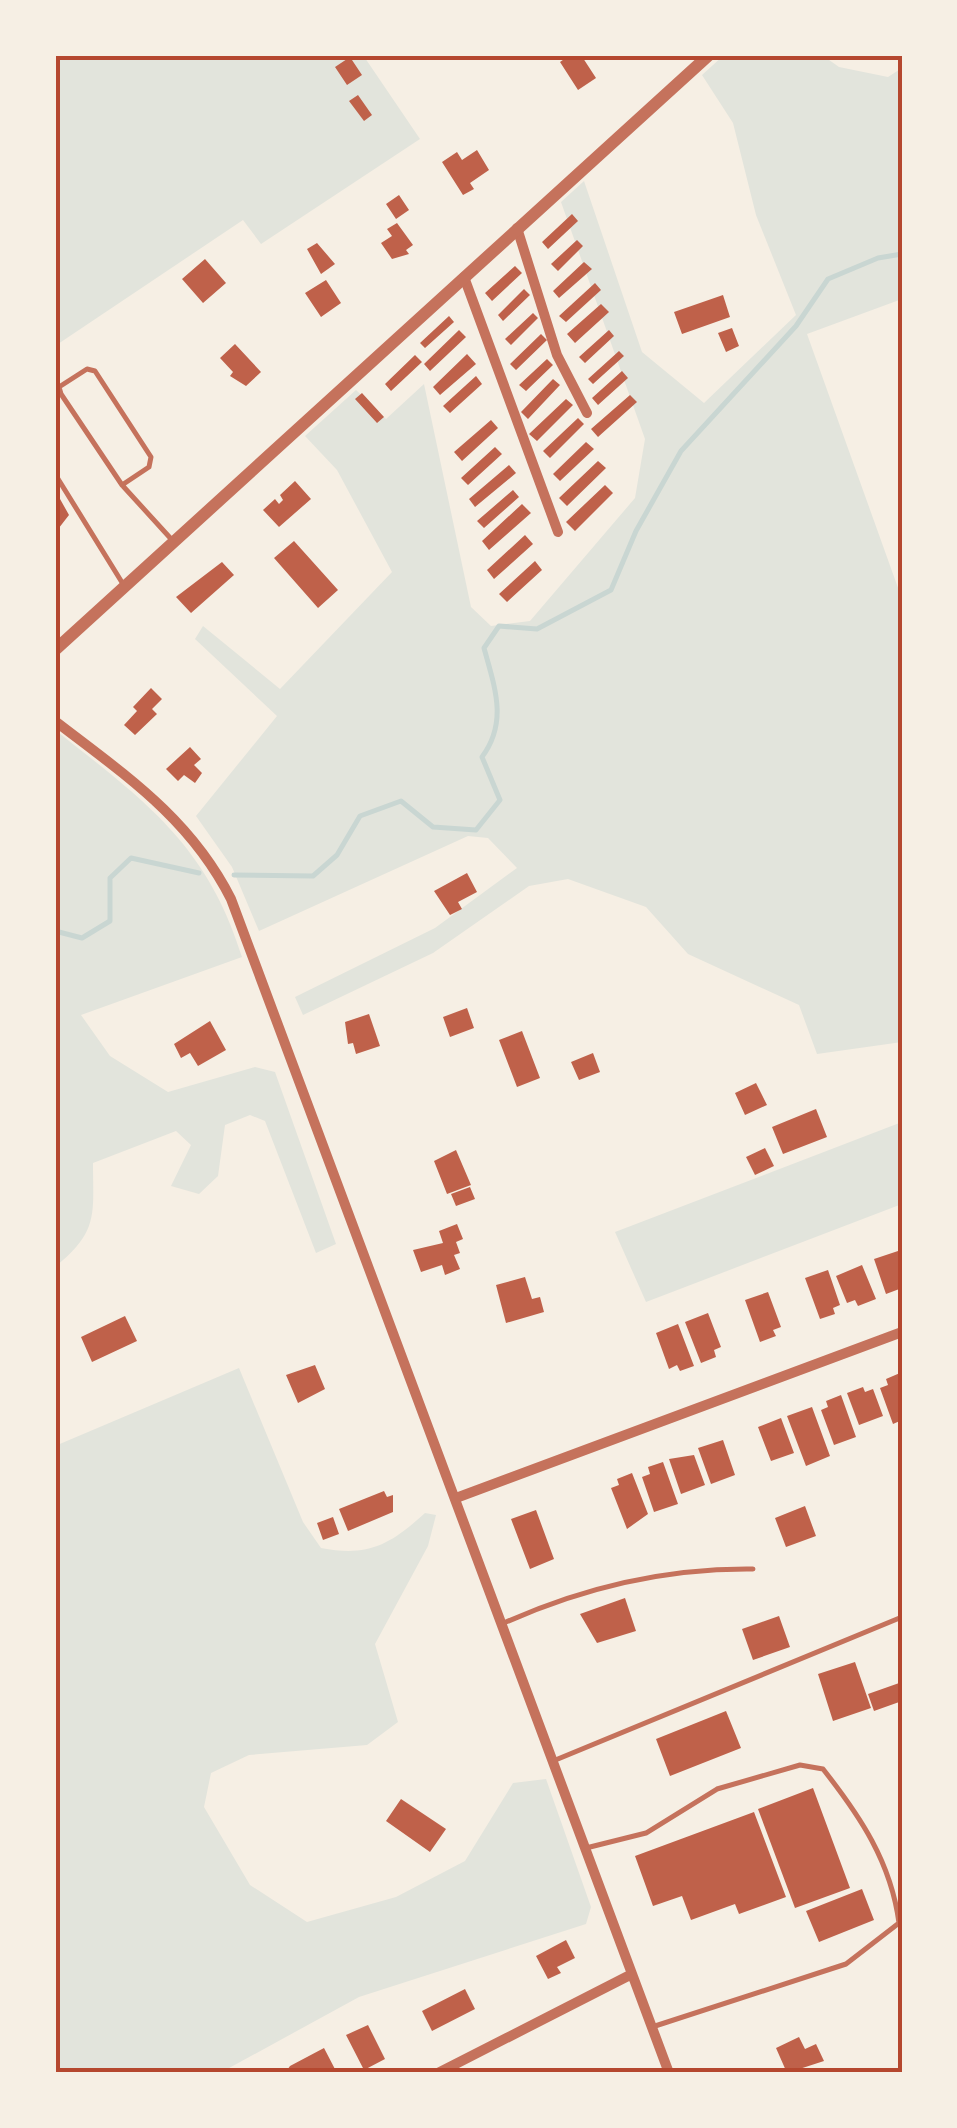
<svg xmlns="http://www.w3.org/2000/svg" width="957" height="2128" font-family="'Playfair Display',serif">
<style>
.green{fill:#e2e4dc}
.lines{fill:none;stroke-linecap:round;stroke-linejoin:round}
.stream{stroke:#c9d6d2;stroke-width:5}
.building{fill:#bf614a}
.service{stroke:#c5725c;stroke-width:5}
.minor{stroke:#c5725c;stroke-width:10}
.tertiary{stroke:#c5725c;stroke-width:12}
.neatline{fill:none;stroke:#b5482f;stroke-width:4}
</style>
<rect width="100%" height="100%" fill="#f6efe4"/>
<!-- green -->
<path class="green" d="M55,55H363L420,139L261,244L243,220L58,344Z
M724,55H822L839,67L888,77L902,68V299L807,334L902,599V1042L817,1054L799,1005L688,954L646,907L568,879L529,886L433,953L303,1015L295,997L435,928L517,868L488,838L468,836L259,931L232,867L196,816L277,716L195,639L203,626L280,689L392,572L337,470L305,436L356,390L386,419L424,384L471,607L491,626L530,621L635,498L645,439L561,202L584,181L642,352L704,403L796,315L756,215L733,123L702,75Z
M55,730C144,800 207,844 242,957L81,1015L110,1056L168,1092L255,1067L275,1072L336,1244L316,1253L265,1121L250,1115L225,1125L218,1176L199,1194L171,1186L191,1145L176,1131L93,1163C93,1215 99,1231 55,1267Z
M902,1122V1204L646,1302L615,1232Z
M239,1368L303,1522L321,1548C368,1557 390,1545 425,1513L436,1515L428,1546L375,1644L398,1722L367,1745L249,1755L211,1773L204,1807L250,1885L307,1922L396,1897L465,1861L513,1783L546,1779L591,1907L586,1924L359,1997L220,2073H55V1446Z"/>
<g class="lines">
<!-- stream -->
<path class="stream" d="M234,875L313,876L337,855L360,816L401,801L433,827L476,830L500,800L482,757C508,722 495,688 484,648L499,626L537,629L611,590L636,531L681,451L796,326L828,279L878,258L902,254
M55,931L82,938L110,921V878L131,858L199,873"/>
</g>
<!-- building -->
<path class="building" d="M570,55H581L596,78L578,90L560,62Z
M350,57L362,75L347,85L335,67Z
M358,95L372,115L364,121L349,101Z
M477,150L489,170L470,183L474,189L463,195L442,162L457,152L462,160Z
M399,195L409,210L396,219L386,204Z
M572,214L578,221L548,249L542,242Z
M397,223L413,245L406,250L409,254L392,259L381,243L392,236L387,229Z
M577,240L583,246L558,271L551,264Z
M317,243L335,264L321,274L307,249Z
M205,259L226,283L203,303L182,279Z
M584,262L592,269L559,298L553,291Z
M515,266L522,273L492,301L485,293Z
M326,280L341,303L321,317L305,293Z
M595,283L601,290L566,322L559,316Z
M524,289L530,295L503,321L498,315Z
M723,295L730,317L682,334L674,312Z
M601,304L609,312L575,343L567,334Z
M533,313L538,318L511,345L505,339Z
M449,316L454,322L425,348L420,343Z
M732,328L739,346L726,352L718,333Z
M459,330L466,337L430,371L424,364Z
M609,330L614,336L585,363L579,357Z
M541,334L547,340L516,370L510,364Z
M235,344L261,372L246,386L230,376L233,372L220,358Z
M619,351L624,356L593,384L588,379Z
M467,354L476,364L440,395L433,387Z
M415,355L422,362L391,391L385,384Z
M547,359L553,365L526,391L519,385Z
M622,371L628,378L598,405L592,398Z
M476,376L482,384L450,413L443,406Z
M553,379L560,385L528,419L521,412Z
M362,393L384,417L377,423L355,399Z
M630,395L637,402L598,437L591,429Z
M566,399L573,405L537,441L529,434Z
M578,418L584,424L550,458L543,451Z
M491,420L498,428L462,461L454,452Z
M586,442L594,449L560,481L553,474Z
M495,447L502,454L468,485L461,478Z
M598,461L606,468L567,506L559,498Z
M509,465L516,473L475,507L469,499Z
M295,481L311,499L279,527L263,510L275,499L279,504L283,500L280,495Z
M605,485L613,493L575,531L566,522Z
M55,490L69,515L55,533Z
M513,490L519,497L484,528L477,521Z
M522,504L531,513L489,550L482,541Z
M525,535L533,544L494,579L487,570Z
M294,541L338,590L318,608L274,558Z
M535,561L542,570L507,602L499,594Z
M222,562L234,575L191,613L176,597Z
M151,688L162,699L152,709L157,714L135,735L124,725L137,711L133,707Z
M190,747L201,759L194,765L202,773L195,783L184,775L178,781L166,769Z
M467,873L477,892L458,902L462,909L450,915L434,891Z
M467,1008L474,1028L450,1037L443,1017Z
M369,1014L380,1046L356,1054L353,1043L348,1044L345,1022Z
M210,1021L226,1050L198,1066L190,1053L181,1058L174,1044Z
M522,1031L540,1078L517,1087L499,1040Z
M593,1053L600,1072L579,1080L571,1062Z
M756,1083L767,1105L745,1115L735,1093Z
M816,1109L827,1137L783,1154L772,1127Z
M765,1148L774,1166L755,1175L746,1157Z
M456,1150L471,1185L447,1194L434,1161Z
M470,1187L475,1199L456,1206L451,1194Z
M457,1224L463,1239L456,1242L460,1253L454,1255L460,1269L445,1275L442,1265L421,1272L413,1250L443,1243L439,1231Z
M898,1251L902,1288L886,1294L874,1259Z
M862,1265L876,1299L858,1306L855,1300L847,1303L836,1276Z
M828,1270L840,1305L833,1308L835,1314L820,1319L805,1278Z
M525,1277L532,1299L540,1297L544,1312L506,1323L496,1285Z
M768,1292L781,1327L773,1330L776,1336L760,1342L745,1300Z
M708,1313L721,1347L714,1350L716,1357L701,1363L685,1322Z
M125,1316L137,1341L92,1362L81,1337Z
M678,1324L694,1366L680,1371L677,1365L669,1369L656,1333Z
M315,1365L325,1389L298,1403L286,1375Z
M900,1373L902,1420L893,1424L880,1388L888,1385L886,1379Z
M863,1387L865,1392L873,1389L883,1416L859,1425L847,1393Z
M841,1395L856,1437L834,1445L821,1410L828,1407L826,1401Z
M812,1407L830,1456L806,1466L787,1416Z
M781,1418L794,1453L771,1461L758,1427Z
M723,1440L735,1475L711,1484L698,1448Z
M694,1455L705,1485L681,1494L669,1459Z
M663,1462L678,1504L654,1512L642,1477L650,1474L648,1467Z
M632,1473L648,1514L627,1529L611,1488L619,1485L617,1479Z
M384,1491L387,1497L393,1495V1512L348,1531L339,1509Z
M805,1506L816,1536L786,1547L775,1518Z
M536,1510L554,1559L530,1569L511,1519Z
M333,1517L339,1534L323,1540L317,1523Z
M625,1598L636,1631L597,1643L580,1614Z
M779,1616L790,1647L753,1660L742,1629Z
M855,1662L871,1708L833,1721L818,1674Z
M902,1682V1701L874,1711L868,1694Z
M726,1711L741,1748L670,1776L656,1739Z
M813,1788L850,1888L795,1908L758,1809Z
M401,1799L446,1829L430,1852L386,1821Z
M754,1812L786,1897L739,1914L735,1904L691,1920L682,1896L653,1906L635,1856Z
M862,1889L874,1920L819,1942L806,1911Z
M566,1940L575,1958L557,1967L561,1973L548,1979L536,1956Z
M465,1989L475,2009L432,2031L422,2011Z
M368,2025L385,2059L364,2070L346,2035Z
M799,2037L805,2049L816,2044L824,2061L787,2073L776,2048Z
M324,2048L337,2073H285L290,2066Z"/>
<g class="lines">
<!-- service -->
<path class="service" d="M55,474L123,584
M122,485L61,394L59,387L87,369L95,371L151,457L149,467L122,485L173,541
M504,1623C582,1588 667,1568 753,1569
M553,1761L902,1617
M586,1848L646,1833L717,1789L800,1765L823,1769C860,1816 891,1862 899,1923L846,1964L652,2027"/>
<!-- minor -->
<path class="minor" d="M517,228L557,355L587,413
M464,277L558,532
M55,721C125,775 190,818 231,899L669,2073
M456,1498L902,1332
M438,2073L632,1974"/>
<!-- tertiary -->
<path class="tertiary" d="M55,650L709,55"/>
</g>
<!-- border -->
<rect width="957" height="2128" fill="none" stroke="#f6efe4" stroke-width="115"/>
<rect x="58" y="58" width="842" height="2012" class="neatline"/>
</svg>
